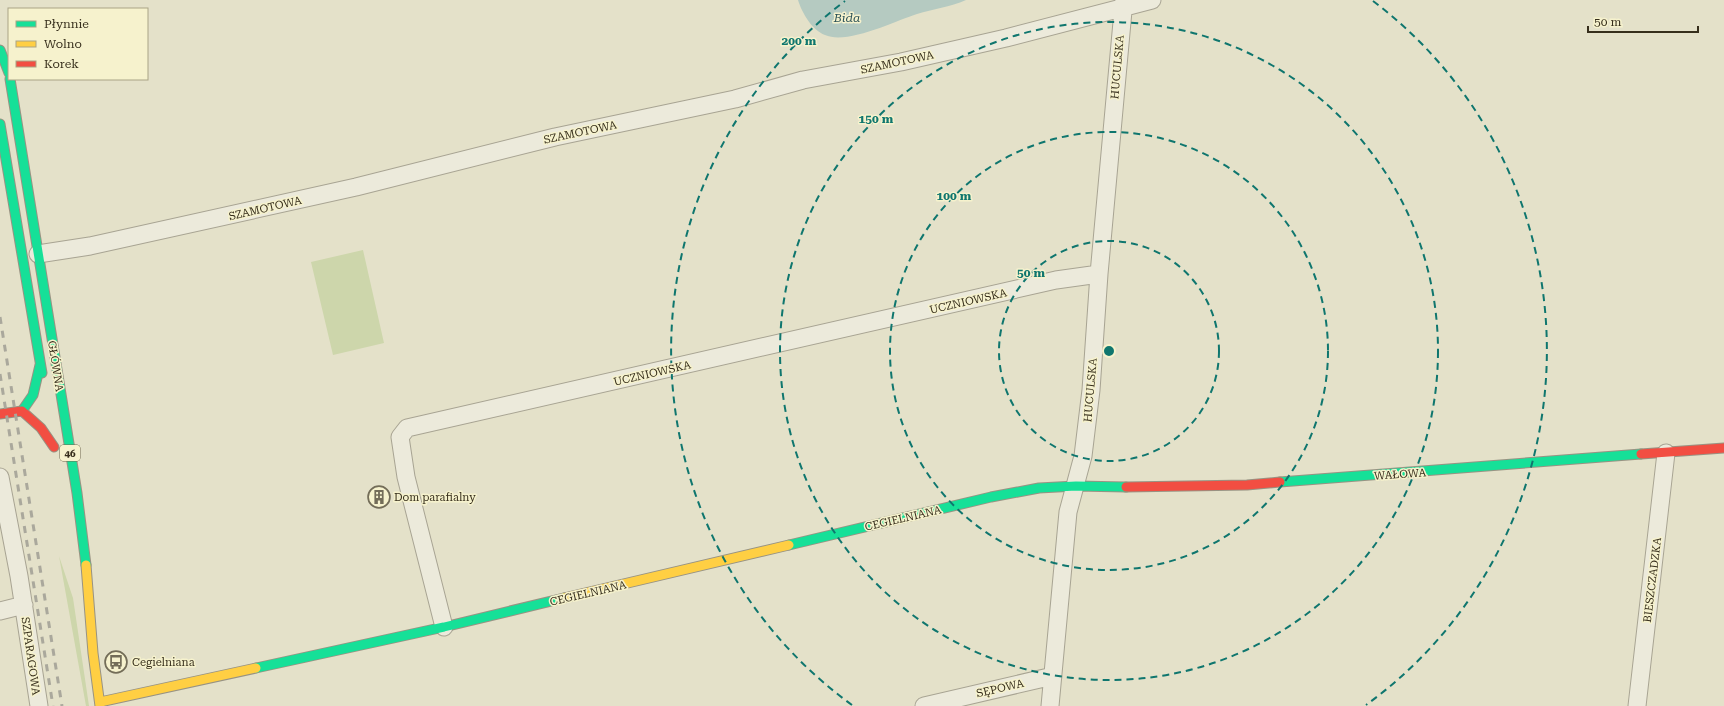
<svg xmlns="http://www.w3.org/2000/svg" width="1724" height="706" font-family="'Roboto Serif',serif">
<style>
.green{fill:#cdd6ab}
.water{fill:#b5cac1}
.lines{fill:none;stroke-linecap:round;stroke-linejoin:round}
.street-casing{stroke:#a8a493;stroke-width:19}
.fast-casing{stroke:#989383;stroke-width:11}
.slow-casing{stroke:#989383;stroke-width:11}
.jam-casing{stroke:#989383;stroke-width:11}
.street{stroke:#eceadb;stroke-width:17}
.fast{stroke:#16e098;stroke-width:9}
.slow{stroke:#ffcf43;stroke-width:9}
.jam{stroke:#f24e42;stroke-width:9}
.rail{stroke:#aaa89c;stroke-width:3;stroke-dasharray:7 7;stroke-linecap:butt}
.ring{fill:none;stroke:#0f766e;stroke-width:2;stroke-dasharray:7 5}
.labels{text-anchor:middle;stroke-width:3;stroke-linejoin:round;paint-order:stroke}
.shield{fill:#f6f2cd;stroke:#706950;stroke-width:1}
.shield-label{font-size:10px;font-weight:bold;fill:#362e1b}
.street-label{font-size:11px;fill:#362e1b;stroke:#f6f2cd}
.poi-label{font-size:11px;fill:#362e1b;stroke:#f6f2cd;text-anchor:start}
.water-label{font-size:12px;font-style:italic;fill:#2a5157;stroke:#f6f2cd}
.centre{fill:#0f766e;stroke:#f6f2cd;stroke-width:2}
.ring-label{font-size:12px;text-anchor:middle;font-weight:bold;fill:#0f766e;stroke:#f6f2cd;stroke-width:3;stroke-linejoin:round;paint-order:stroke}
</style>
<rect width="100%" height="100%" fill="#e4e1c9"/>
<!-- green -->
<path class="green" d="M363,250L384,343L333,355L311,262Z
M59,556L73,598L89,706H86Z"/>
<!-- water -->
<path class="water" d="M798,0H966C950,7 933,9 917,14C895,21 847,45 825,35C812,30 802,13 798,0Z"/>
<g class="lines">
<!-- street casing -->
<g class="street-casing">
<path id="street" d="M38,254L90,246L356,187L555,137L735,99L803,80L901,62L1006,38L1152,0
M0,477L19,576L39,706
M0,611L24,605
M444,627L406,477L400,437L407,428L1056,280L1099,274
M924,706L1053,676
M1050,706L1068,512L1083,456L1091,390L1099,274L1124,0
M1637,706L1666,453"/>
</g>
<!-- fast casing -->
<g class="fast-casing">
<path id="fast" d="M0,50L9,73
M10,79L77,493L86,565
M0,124L42,373
M22,411L33,395L40,365
M1280,482L1641,454
M789,545L991,497L1039,488L1076,486L1126,487
M256,668L444,627L564,598"/>
</g>
<!-- slow casing -->
<g class="slow-casing">
<path id="slow" d="M86,565L93,653L100,706
M564,598L789,545
M100,702L256,668"/>
</g>
<!-- jam casing -->
<g class="jam-casing">
<path id="jam" d="M0,414L22,411L41,428L54,447
M1641,454L1724,448
M1126,487L1247,485L1280,482"/>
</g>
<!-- street -->
<use href="#street" class="street"/>
<!-- fast -->
<use href="#fast" class="fast"/>
<!-- slow -->
<use href="#slow" class="slow"/>
<!-- jam -->
<use href="#jam" class="jam"/>
<!-- rail -->
<path class="rail" d="M0,317L62,706
M0,374L53,706"/>
</g>
<!-- distance rings -->
<g class="ring">
<circle cx="1109" cy="351" r="110"/>
<circle cx="1109" cy="351" r="219"/>
<circle cx="1109" cy="351" r="329"/>
<path d="M852 705A438 438 0 0 1 845 1M1373 1A438 438 0 0 1 1366 705"/>
</g>
<!-- icons -->
<defs>
<g id="building-ring" transform="scale(1.15)"><circle r="9.5" fill="#f6f2cd" stroke="#736d58" stroke-width="1.5"/><path d="M-4-6H4V6H1V3H-1V6H-4ZM-2.5-4.3h1.7v1.8h-1.7ZM.8-4.3h1.7v1.8H.8ZM-2.5-1h1.7V.8h-1.7ZM.8-1h1.7V.8H.8Z" fill="#736d58"/></g>
<g id="bus-ring" transform="scale(1.15)"><circle r="9.5" fill="#f6f2cd" stroke="#736d58" stroke-width="1.5"/><path d="M-5-6H5V4H4V6H2V4H-2V6H-4V4H-5ZM-3.5-4V0h7V-4ZM-3.5 1.2v1.5H-2V1.2ZM2 1.2v1.5H3.5V1.2Z" fill="#736d58"/></g>
</defs>
<g fill-rule="evenodd">
<use href="#building-ring" x="379" y="497"/>
<use href="#bus-ring" x="116" y="662"/>
</g>
<g class="labels">
<!-- shield labels -->
<rect class="shield" x="60" y="445" width="20" height="16" rx="3"/>
<g class="shield-label">
<text x="70" y="457">46</text>
</g>
<!-- street labels -->
<g class="street-label">
<text transform="translate(897 62) rotate(-12)" y="4">SZAMOTOWA</text>
<text transform="translate(1117 67) rotate(-85)" y="4">HUCULSKA</text>
<text transform="translate(580 132) rotate(-12)" y="4">SZAMOTOWA</text>
<text transform="translate(265 208) rotate(-13)" y="4">SZAMOTOWA</text>
<text transform="translate(968 301) rotate(-13)" y="4">UCZNIOWSKA</text>
<text transform="translate(56 366) rotate(81)" y="4">GŁÓWNA</text>
<text transform="translate(652 373) rotate(-13)" y="4">UCZNIOWSKA</text>
<text transform="translate(1090 390) rotate(-85)" y="4">HUCULSKA</text>
<text transform="translate(1400 474) rotate(-4)" y="4">WAŁOWA</text>
<text transform="translate(903 518) rotate(-13)" y="4">CEGIELNIANA</text>
<text transform="translate(1652 580) rotate(-83)" y="4">BIESZCZADZKA</text>
<text transform="translate(588 593) rotate(-13)" y="4">CEGIELNIANA</text>
<text transform="translate(31 656) rotate(82)" y="4">SZPARAGOWA</text>
<text transform="translate(1000 688) rotate(-13)" y="4">SĘPOWA</text>
</g>
<!-- poi labels -->
<g class="poi-label">
<text x="394" y="501">Dom parafialny</text>
<text x="132" y="666">Cegielniana</text>
</g>
<!-- water labels -->
<g class="water-label">
<text x="847" y="22">Bida</text>
</g>
</g>
<circle cx="1109" cy="351" r="6" class="centre"/>
<g class="ring-label">
<text x="799" y="45">200 m</text>
<text x="876" y="123">150 m</text>
<text x="954" y="200">100 m</text>
<text x="1031" y="277">50 m</text>
</g>
<!-- legend -->
<rect x="8" y="8" width="140" height="72" fill="#f6f2cd" stroke="#a9a486"/>
<rect x="16" y="21" width="20" height="6" fill="#16e098" stroke="#a9a486"/>
<text x="44" y="28" font-size="12" fill="#362e1b">Płynnie</text>
<rect x="16" y="41" width="20" height="6" fill="#ffcf43" stroke="#a9a486"/>
<text x="44" y="48" font-size="12" fill="#362e1b">Wolno</text>
<rect x="16" y="61" width="20" height="6" fill="#f24e42" stroke="#a9a486"/>
<text x="44" y="68" font-size="12" fill="#362e1b">Korek</text>
<!-- scale -->
<path d="M1588 26v6h110v-6" fill="none" stroke="#362e1b" stroke-width="2"/>
<text x="1594" y="26" font-size="12" fill="#362e1b" stroke="#f6f2cd" stroke-width="3" paint-order="stroke">50 m</text>
</svg>
